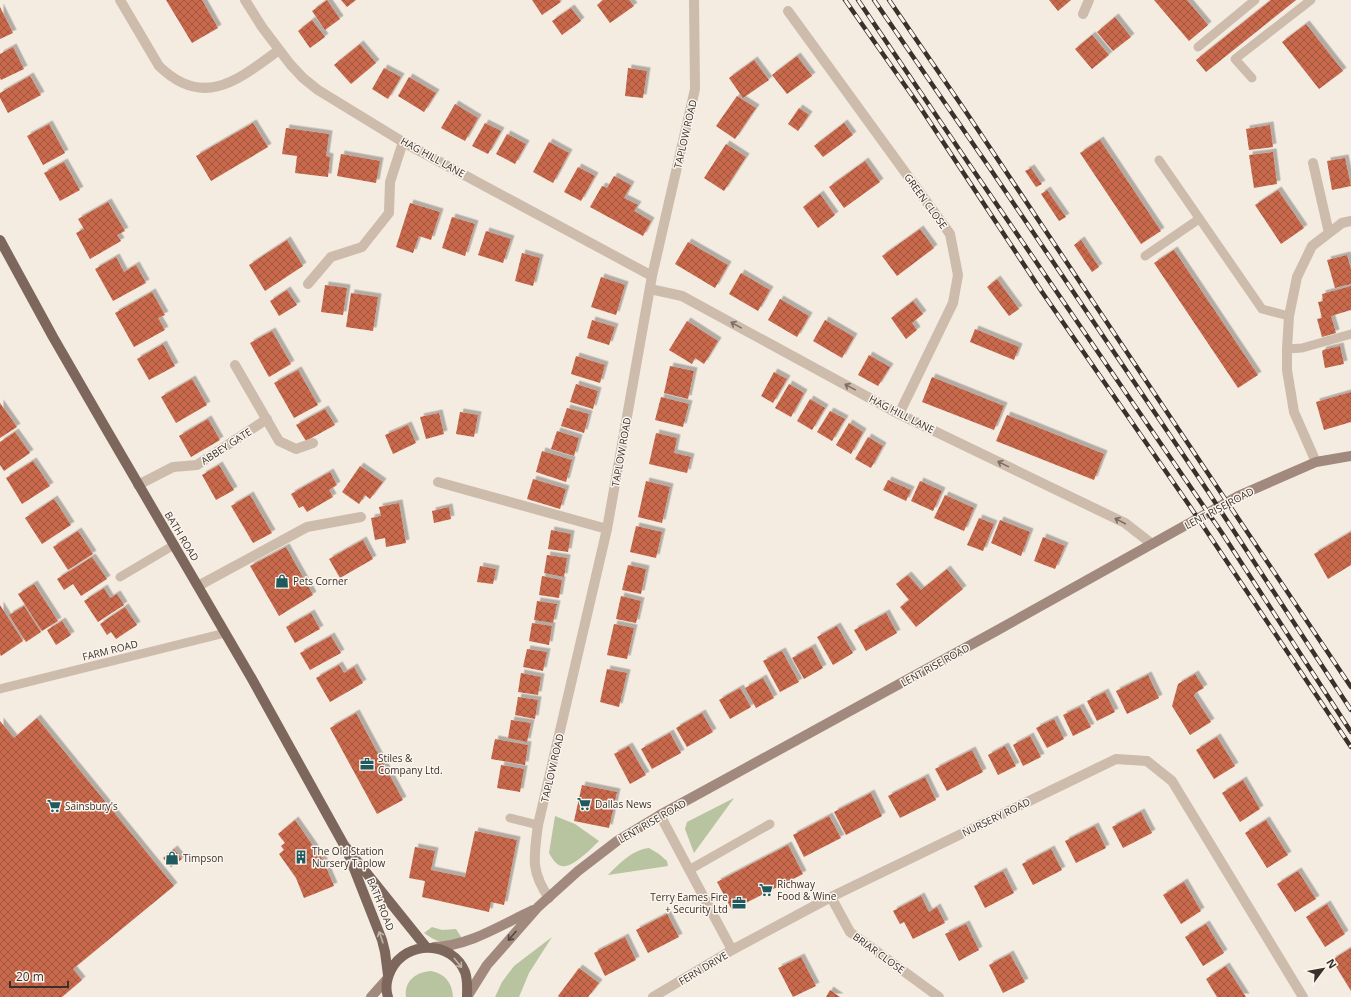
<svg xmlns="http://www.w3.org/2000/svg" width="1351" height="997" font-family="'Open Sans',sans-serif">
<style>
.grass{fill:#b8c4a0}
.building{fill:url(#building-cross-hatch);filter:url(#shadow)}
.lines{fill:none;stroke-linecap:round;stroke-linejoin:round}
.lane{stroke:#cdbbac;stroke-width:9}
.street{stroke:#cdbbac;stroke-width:10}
.secondary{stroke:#a18a7d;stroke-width:10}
.primary{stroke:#7d675c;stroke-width:10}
.rail-casing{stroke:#3b302b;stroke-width:4.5}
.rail{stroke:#fbf5ee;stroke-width:3;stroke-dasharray:9;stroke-linecap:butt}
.oneway{stroke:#7d6f65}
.oneway2{stroke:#544640}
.oneway3{stroke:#c2b5ac}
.labels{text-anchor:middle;stroke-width:3;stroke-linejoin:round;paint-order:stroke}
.street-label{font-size:10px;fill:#3b302b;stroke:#fbf5ee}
.poi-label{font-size:10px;fill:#3b302b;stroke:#fbf5ee;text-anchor:start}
</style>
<defs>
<pattern id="building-cross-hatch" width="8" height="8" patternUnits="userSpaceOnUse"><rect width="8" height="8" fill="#c8694b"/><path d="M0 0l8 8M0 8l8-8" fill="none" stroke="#a4573f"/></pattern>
<filter id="shadow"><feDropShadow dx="3.5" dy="-3.5" stdDeviation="0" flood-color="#0004"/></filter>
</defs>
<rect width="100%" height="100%" fill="#f4ebe1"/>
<!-- grass -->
<path class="grass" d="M734,798L694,853L685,829L687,822Z
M555,816L575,824L599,841C592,848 586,854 579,859C564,870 558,869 549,853Z
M649,848L659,854L667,861L668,866L608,875C620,863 632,850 649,848Z
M432,927L442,930L456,929L463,940C446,945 438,943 424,933Z
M552,937L529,973L519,997H495L502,982L514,966Z
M431,971C445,974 452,982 453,997H406C404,981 416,972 431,971Z"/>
<!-- building -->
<path class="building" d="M166,0H202L218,28L192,43Z
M327,0L340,19L325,30L312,11Z
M341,0H356L347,7Z
M532,0H559L561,2L542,15Z
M603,0H629L634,6L610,23L597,5Z
M1049,0H1071L1058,11Z
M1154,0H1187L1208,25L1189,41Z
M1271,0H1296L1206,72L1196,60Z
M0,7L13,33L0,39Z
M571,8L581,21L562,35L552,21Z
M1115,17L1131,37L1113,51L1097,32Z
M312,20L325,37L310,48L298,31Z
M1306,24L1343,71L1319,89L1282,42Z
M1092,35L1109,55L1092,69L1075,49Z
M360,44L376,63L351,84L334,65Z
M13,47L24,69L1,80L0,78V54Z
M797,56L812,76L787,94L772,75Z
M754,60L769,80L743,98L729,78Z
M384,68L401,77L388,99L372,89Z
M628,68L647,71L643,98L625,96Z
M30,76L41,95L8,113L0,98V93Z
M409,77L436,93L424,112L398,96Z
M737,96L756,108L735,139L716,126Z
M455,104L478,118L465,141L441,128Z
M799,108L809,115L798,131L788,124Z
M253,123L268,147L211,181L196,156Z
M485,123L501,131L488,154L472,146Z
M844,123L853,135L823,157L814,146Z
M49,124L65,153L43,165L27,136Z
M1270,125L1273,147L1249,150L1246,129Z
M286,128L329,134L326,156L330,157L328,177L295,173L297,156L282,154Z
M507,134L526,144L515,164L496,154Z
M1100,140L1161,231L1141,244L1080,153Z
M549,142L569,153L553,183L533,172Z
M726,144L746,157L724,191L704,178Z
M1273,152L1277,184L1254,188L1249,155Z
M341,154L380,161L376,183L337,176Z
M1345,158L1351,186L1332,190L1327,161Z
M865,161L880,182L844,208L829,187Z
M64,162L80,190L60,201L44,173Z
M578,167L595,176L581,201L564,192Z
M1031,168L1042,184L1036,187L1025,171Z
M614,176L631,185L624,198L638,205L634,211L651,221L643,236L590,207L602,186L607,188Z
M1047,190L1066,217L1059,221L1041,194Z
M1278,190L1304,228L1281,244L1255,205Z
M820,194L835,215L818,228L803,207Z
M108,202L125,231L117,235L121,241L90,259L76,233L84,229L78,219Z
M410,203L440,212L431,240L419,236L413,253L396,247Z
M452,217L475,224L465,256L442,248Z
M920,229L934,248L897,276L882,256Z
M486,231L511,239L503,263L478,255Z
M287,240L303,266L265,291L249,265Z
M1081,240L1099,267L1092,272L1074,245Z
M688,242L728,265L715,288L675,264Z
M1174,250L1258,375L1238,388L1154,263Z
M522,253L540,258L533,286L515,281Z
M1347,255L1351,269V284L1335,288L1327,260Z
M116,257L124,272L136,265L146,283L113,301L95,269Z
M741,273L770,290L758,311L729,294Z
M601,277L625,285L616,315L591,307Z
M997,279L1019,309L1009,316L987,287Z
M325,285L347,288L343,315L321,312Z
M1351,286V310L1331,316L1336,333L1322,337L1317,319L1322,318L1318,302L1323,301L1322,294Z
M287,290L297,305L279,316L270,301Z
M152,292L165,315L158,318L165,330L134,347L115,313Z
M351,293L378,297L373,331L346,327Z
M780,299L809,316L797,337L768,320Z
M913,301L923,314L912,323L917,330L906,339L891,318Z
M592,320L615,327L609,345L587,338Z
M825,320L854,337L842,358L813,341Z
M687,321L718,341L704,364L695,358L692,364L669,350Z
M975,329L1019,347L1014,360L970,342Z
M272,331L291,364L269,377L250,343Z
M163,344L175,366L149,380L137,359Z
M1340,346L1344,364L1325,368L1322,352L1323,350Z
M869,355L890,367L878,386L858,375Z
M576,356L605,365L600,383L571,374Z
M670,366L694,371L688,399L664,393Z
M298,370L318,405L294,418L274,383Z
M774,372L787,379L773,403L761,396Z
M932,377L1004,406L994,430L922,402Z
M192,379L207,405L176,423L161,397Z
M576,384L598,391L593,409L570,402Z
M789,384L804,393L791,417L775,408Z
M1351,392V422L1324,430L1316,402Z
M661,397L689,404L683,427L655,420Z
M810,399L825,408L812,430L797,421Z
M0,403L17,427L0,438Z
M567,408L589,414L584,433L561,426Z
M325,409L335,425L306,441L296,425Z
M830,411L845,419L832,441L817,432Z
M460,412L478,415L474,437L456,434Z
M439,413L444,434L426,439L420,417Z
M1007,415L1104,454L1094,480L996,441Z
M208,419L220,440L191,457L179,436Z
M849,423L863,432L851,454L836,445Z
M408,425L416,443L393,454L385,435Z
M557,431L579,438L574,456L551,449Z
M15,432L30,453L4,471L0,465V442Z
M656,433L677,438L674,453L691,457L687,473L649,464Z
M868,437L883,446L871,468L855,459Z
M542,451L572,460L566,482L536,472Z
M33,461L50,486L22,504L6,478Z
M219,465L234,490L216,500L202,475Z
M360,466L383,482L370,499L365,495L359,504L342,492Z
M330,472L337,485L329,490L333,497L307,512L303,506L299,508L291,494Z
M533,479L566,489L560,509L527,499Z
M888,480L911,490L906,501L883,490Z
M646,481L670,487L662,523L638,517Z
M920,481L942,491L933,511L911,501Z
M250,495L272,533L253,543L231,506Z
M945,495L974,508L964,531L934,518Z
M54,499L71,525L42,544L25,518Z
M399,503L406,543L386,547L385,538L375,540L371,518L381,516L379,507Z
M449,507L451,519L434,523L432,511Z
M979,518L994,524L983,551L967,545Z
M1000,520L1030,532L1021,556L991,543Z
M636,526L662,532L656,558L630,552Z
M551,530L571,534L568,552L548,549Z
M78,531L93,554L68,570L53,547Z
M1351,532V565L1328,579L1314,554Z
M1043,537L1065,546L1055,569L1034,561Z
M363,540L373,559L340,578L329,559Z
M286,547L313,595L279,616L250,566Z
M547,555L567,558L564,577L544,573Z
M92,557L107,579L81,596L73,584L64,590L57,579Z
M628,565L646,569L641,594L622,590Z
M480,566L496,569L493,584L477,582Z
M947,569L963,589L916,627L900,607L909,600L896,584L908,575L921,590Z
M542,576L562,580L559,598L539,595Z
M34,584L58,621L42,631L18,594Z
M104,588L110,598L117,594L124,605L98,622L84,601Z
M621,596L641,601L636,623L616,619Z
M537,601L557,604L553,623L534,620Z
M0,605L23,641L1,656L0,654Z
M24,606L41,632L26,642L9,615Z
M125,607L137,625L116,639L111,632L107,635L100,624Z
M311,613L320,629L295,643L286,627Z
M886,613L897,633L866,651L854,630Z
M62,621L71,635L56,645L47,630Z
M532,623L552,626L549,645L529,641Z
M614,624L634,628L627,659L607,655Z
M837,626L853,653L833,665L817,637Z
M331,636L341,653L310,670L300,653Z
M812,647L823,668L804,679L792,658Z
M527,649L547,652L543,671L523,667Z
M782,651L799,682L780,692L763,661Z
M339,665L344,673L354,667L363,683L330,702L316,678Z
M607,669L627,673L619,707L600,702Z
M521,673L541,677L538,695L518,692Z
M1195,674L1204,688L1195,693L1194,696L1211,722L1190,735L1172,706L1178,684Z
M1148,675L1159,698L1127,714L1116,691Z
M763,678L774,698L756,708L745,688Z
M740,688L751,707L730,719L719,700Z
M1105,692L1115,712L1097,721L1087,701Z
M518,697L538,700L535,719L515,715Z
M1080,707L1091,727L1073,736L1063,715Z
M356,713L403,800L377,814L330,728Z
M702,713L713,732L687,747L676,728Z
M37,718L174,886L73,969L82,980L62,997H0V721L14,738Z
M1054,719L1064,739L1047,748L1036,728Z
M511,720L531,723L527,742L508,738Z
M670,733L681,753L652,769L641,749Z
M1030,736L1041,757L1023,766L1013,745Z
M1217,737L1235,766L1214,779L1196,750Z
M495,739L528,745L525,765L491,759Z
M629,746L646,775L630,784L614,754Z
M1005,746L1016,766L998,775L988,755Z
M972,750L983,772L947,791L935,769Z
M501,765L524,769L520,792L497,788Z
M925,777L936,800L900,818L888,796Z
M1243,780L1260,809L1240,822L1222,793Z
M582,785L617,792L609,828L574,821Z
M871,793L882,816L846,835L834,812Z
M1141,812L1152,833L1123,848L1112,827Z
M829,816L841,838L804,857L793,835Z
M295,820L323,860L334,886L304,898L296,878L279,854L284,850L281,846L285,843L278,834Z
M1266,820L1288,855L1267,868L1245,833Z
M1095,826L1106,848L1076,863L1065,841Z
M475,831L517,840L504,905L491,902L489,912L422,897L425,881L409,878L415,847L435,851L431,870L465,877Z
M788,845L803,874L732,910L717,882Z
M174,849L182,859L171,867L163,858Z
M1051,849L1062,870L1033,885L1022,864Z
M1003,871L1014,893L985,908L974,886Z
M1298,871L1316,899L1295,912L1277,884Z
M1184,882L1201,911L1181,924L1163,895Z
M921,896L929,912L937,907L945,923L913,939L904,922L900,924L893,911Z
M1327,904L1345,934L1325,947L1306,917Z
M667,914L679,937L648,953L636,930Z
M966,924L979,950L959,961L945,934Z
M1206,924L1224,953L1203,966L1185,937Z
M625,937L636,960L605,976L594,953Z
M1351,948V991L1332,960Z
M1010,954L1025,982L1003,993L989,965Z
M801,957L816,986L793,997L778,968Z
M1226,966L1246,997H1217L1206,979Z
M579,968L599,983L588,997H559L558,996Z
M830,990L840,997H826Z"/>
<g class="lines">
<!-- lane -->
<path class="lane" d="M1198,47L1255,0
M1252,78L1235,59L1311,0
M1159,160L1262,309L1289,316
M1145,256L1199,219
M1287,349L1302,348L1351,334
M120,577L174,545
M0,689L225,633
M510,818L538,825
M689,870L770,824"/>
<!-- street -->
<path class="street" d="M120,0L159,66C204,110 239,79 279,50
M245,0L262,27L290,64L303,78L318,90L403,142L652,276
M788,11L950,234L958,275L953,303L899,414
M1083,14L1089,0
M1313,163L1329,233
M308,284L331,257L362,247L389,213L390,182L403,142
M650,289L682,296L899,414L1125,523L1152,544
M235,365L279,441L296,449L313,443
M1316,462L1294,412L1287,370V349L1289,316L1297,277L1312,246L1342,223L1351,221
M438,482L607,529
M138,485L173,467L197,465L267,419
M198,586L307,527L361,517
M660,815L732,950
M831,897L850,932L939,997
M549,898C530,871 534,857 538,825L607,529L652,276L695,89L694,0
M653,997L732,950L831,897L1116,759L1147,761L1172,781L1303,997"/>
<!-- secondary -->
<path class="secondary" d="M434,947C469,946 501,925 533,910
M371,997L387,979
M467,997L487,965L538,907L578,871L617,841L660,815L996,631L1238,496L1316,462L1351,456"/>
<!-- primary -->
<path class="primary" d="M0,240L53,337L105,427L252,679L344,845L426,947
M349,856L382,940L385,952L388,975
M388,997C385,988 387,978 391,970C406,940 452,940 465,972C468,980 467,989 467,997"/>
<!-- rail casing -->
<g class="rail-casing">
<path id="rail" d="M845,0L918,104L1042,292L1189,505L1351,747
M858,0L969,164L1222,533L1351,732
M874,0L989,167L1209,493L1351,710
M889,0L964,109L1351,687"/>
</g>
<!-- rail -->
<use href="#rail" class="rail"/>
</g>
<!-- one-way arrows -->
<defs><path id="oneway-shaft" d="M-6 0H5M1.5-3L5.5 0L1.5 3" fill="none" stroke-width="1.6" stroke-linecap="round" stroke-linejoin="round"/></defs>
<g class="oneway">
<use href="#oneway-shaft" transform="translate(736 325) rotate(-151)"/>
<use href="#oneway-shaft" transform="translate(850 387) rotate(-151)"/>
<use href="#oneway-shaft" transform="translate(1003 464) rotate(-154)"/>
<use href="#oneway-shaft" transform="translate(1120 521) rotate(-152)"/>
</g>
<use class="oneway2" href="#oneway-shaft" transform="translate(512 936) rotate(131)"/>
<g class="oneway3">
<use href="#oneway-shaft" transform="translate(381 937) rotate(-109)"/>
<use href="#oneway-shaft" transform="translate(458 963) rotate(51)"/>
</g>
<!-- icons -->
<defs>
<g id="shop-bare" transform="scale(1.08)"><path d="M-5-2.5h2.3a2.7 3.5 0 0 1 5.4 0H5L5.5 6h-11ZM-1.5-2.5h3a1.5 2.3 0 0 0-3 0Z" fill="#1f5a5e" stroke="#fbf5ee" stroke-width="2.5" paint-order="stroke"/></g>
<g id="office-bare" transform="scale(1.08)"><path d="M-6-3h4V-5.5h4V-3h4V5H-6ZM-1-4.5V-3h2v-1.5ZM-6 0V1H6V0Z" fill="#1f5a5e" stroke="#fbf5ee" stroke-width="2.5" paint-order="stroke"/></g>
<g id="supermarket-bare" transform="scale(1.08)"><path d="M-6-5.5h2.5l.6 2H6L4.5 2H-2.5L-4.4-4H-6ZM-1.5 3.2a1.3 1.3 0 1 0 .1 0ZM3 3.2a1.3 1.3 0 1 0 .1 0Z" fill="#1f5a5e" stroke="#fbf5ee" stroke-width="2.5" paint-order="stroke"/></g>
<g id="building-bare" transform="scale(1.08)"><path d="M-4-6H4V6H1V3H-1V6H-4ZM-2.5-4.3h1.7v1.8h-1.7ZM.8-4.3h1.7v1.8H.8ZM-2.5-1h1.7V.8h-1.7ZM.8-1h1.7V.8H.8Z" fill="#1f5a5e" stroke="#fbf5ee" stroke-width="2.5" paint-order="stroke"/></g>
</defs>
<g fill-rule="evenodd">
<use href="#shop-bare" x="282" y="581"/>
<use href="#office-bare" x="367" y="764"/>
<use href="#supermarket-bare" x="584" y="804"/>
<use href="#supermarket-bare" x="54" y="806"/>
<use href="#building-bare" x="301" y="857"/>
<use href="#shop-bare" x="172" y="858"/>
<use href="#supermarket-bare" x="766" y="890"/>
<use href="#office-bare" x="739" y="903"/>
</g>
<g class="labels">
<!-- street labels -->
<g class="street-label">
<text transform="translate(685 134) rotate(-77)" y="4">TAPLOW ROAD</text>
<text transform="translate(433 157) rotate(29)" y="4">HAG HILL LANE</text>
<text transform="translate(926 201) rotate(54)" y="4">GREEN CLOSE</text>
<text transform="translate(902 414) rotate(27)" y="4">HAG HILL LANE</text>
<text transform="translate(226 446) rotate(-33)" y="4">ABBEY GATE</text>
<text transform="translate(621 452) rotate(-80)" y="4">TAPLOW ROAD</text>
<text transform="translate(1219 508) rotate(-28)" y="4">LENT RISE ROAD</text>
<text transform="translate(182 536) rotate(59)" y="4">BATH ROAD</text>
<text transform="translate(110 650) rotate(-14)" y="4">FARM ROAD</text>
<text transform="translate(935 665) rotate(-29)" y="4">LENT RISE ROAD</text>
<text transform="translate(552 768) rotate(-77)" y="4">TAPLOW ROAD</text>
<text transform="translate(996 817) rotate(-26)" y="4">NURSERY ROAD</text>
<text transform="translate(652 821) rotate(-30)" y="4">LENT RISE ROAD</text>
<text transform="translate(381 904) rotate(68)" y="4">BATH ROAD</text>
<text transform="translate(879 953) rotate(36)" y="4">BRIAR CLOSE</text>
<text transform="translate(703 968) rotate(-31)" y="4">FERN DRIVE</text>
</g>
<!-- poi labels -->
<g class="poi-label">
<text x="293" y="585">Pets Corner</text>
<text x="378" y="762">Stiles &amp;<tspan x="378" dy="12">Company Ltd.</tspan></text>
<text x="595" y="808">Dallas News</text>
<text x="65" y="810">Sainsbury's</text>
<text x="312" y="855">The Old Station<tspan x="312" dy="12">Nursery Taplow</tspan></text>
<text x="183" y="862">Timpson</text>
<text x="777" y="888">Richway<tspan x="777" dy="12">Food &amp; Wine</tspan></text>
<text x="728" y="901" text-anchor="end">Terry Eames Fire<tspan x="728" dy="12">+ Security Ltd</tspan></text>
</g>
</g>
<!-- north arrow -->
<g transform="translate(1323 969) rotate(58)" stroke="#fbf5ee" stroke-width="3" paint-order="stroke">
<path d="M0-3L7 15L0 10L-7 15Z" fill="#3b302b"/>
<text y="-6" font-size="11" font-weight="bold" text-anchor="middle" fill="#3b302b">N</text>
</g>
<!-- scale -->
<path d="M10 981v6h58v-6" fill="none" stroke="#3b302b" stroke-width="2"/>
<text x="16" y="981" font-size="12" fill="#3b302b" stroke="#fbf5ee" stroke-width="3" paint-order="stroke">20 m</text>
</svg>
